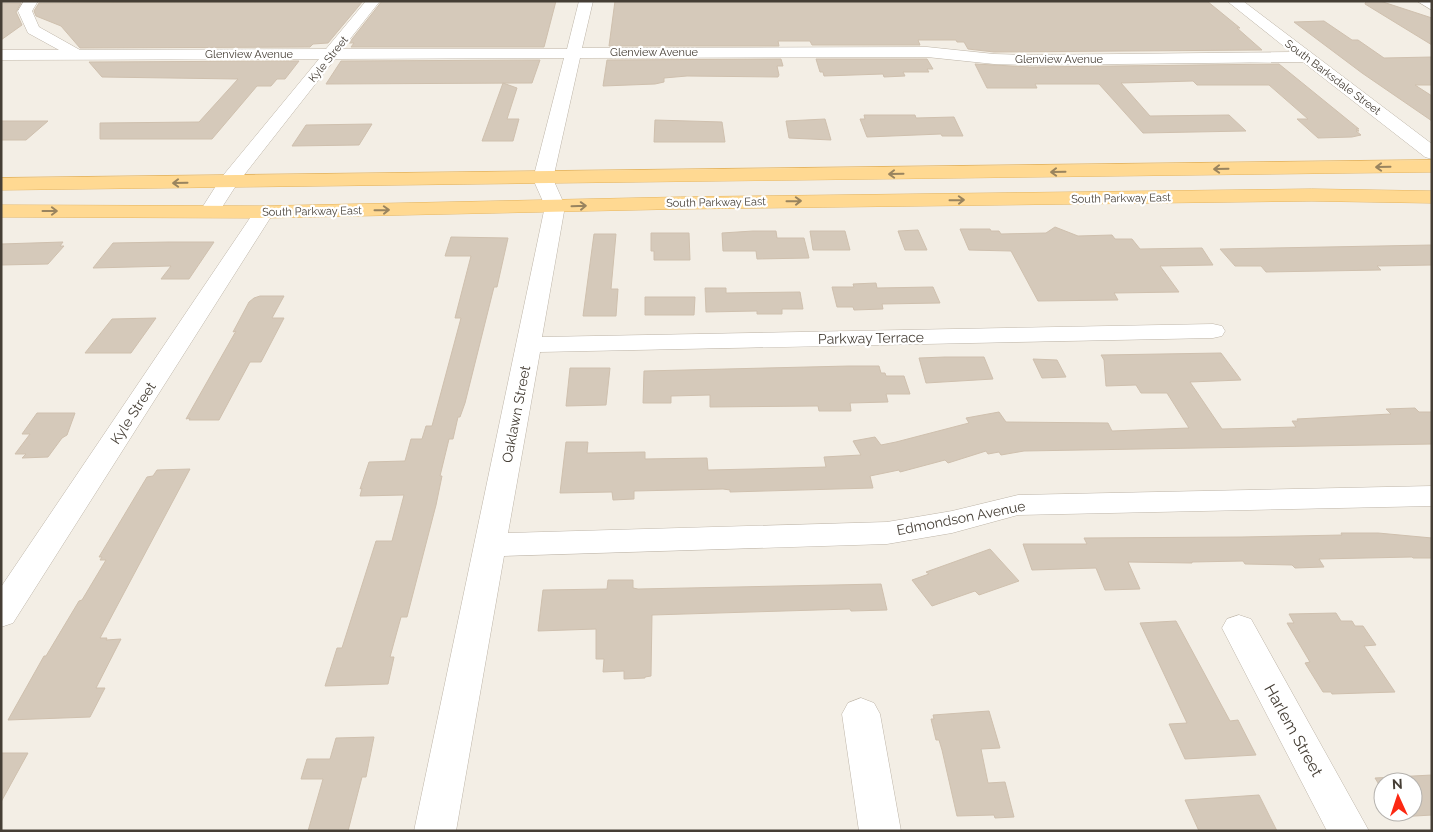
<svg xmlns="http://www.w3.org/2000/svg" width="1433" height="832" font-family="Raleway,sans-serif">
<style>
.building{fill:#d5c9ba;stroke:#cfc0ae}
.lines{fill:none;stroke-linecap:round;stroke-linejoin:round}
.minor-casing{stroke:#beb5a8;stroke-width:1}
.major-casing{stroke:#e5b561;stroke-width:1}
.minor{fill:#fff;fill-rule:evenodd}
.major{fill:#ffd992;fill-rule:evenodd}
.oneway{stroke:#99845f}
.labels{text-anchor:middle;stroke-width:4.5;stroke-linejoin:round;paint-order:stroke}
.far-street-label{font-size:11px;fill:#453e35;stroke:#fff}
.street-label{font-size:14px;fill:#453e35;stroke:#fff}
.near-street-label{font-size:16px;fill:#453e35;stroke:#fff}
</style>
<rect width="100%" height="100%" fill="#f3eee5"/>
<!-- building -->
<path class="building" d="M363,1L328,43L313,44L310,47L80,48L61,26L36,16L34,11L39,3Z
M382,1H556L544,47H351L354,43H349Z
M615,1H1207L1240,28H1237L1262,50L994,52L968,49L964,42H957L956,40H918L920,45H812L810,41H778L779,46H609Z
M1366,1H1380L1432,18V45L1365,4Z
M1,3H21L16,12L22,25L1,40Z
M1324,21L1352,40H1358L1384,58L1432,57V85H1415L1432,96V121L1362,73L1294,22Z
M781,59L783,66H777L779,75L778,77L687,76L664,78V82L655,84L603,86L607,60Z
M816,59H927L933,69H927L929,72H903L905,76L884,77L883,74L824,76L823,72H820Z
M540,60L532,83L326,84L341,61Z
M299,61L285,79H277L271,86H257L212,139H100V123L199,122L238,79L102,77L89,62Z
M975,64L1031,67L1279,64L1359,129H1356L1359,131H1356L1361,135L1352,137L1318,138L1297,119H1308L1269,85H1197L1193,81L1121,83L1150,116L1229,115L1246,131L1143,133L1099,84H1035L1037,88H987Z
M503,83L517,88L507,119H519L513,141H482Z
M864,115H915L916,118L954,117L963,136H942L941,134L867,137L860,119H865Z
M825,119L831,140L789,138L786,121Z
M655,120L722,122L725,142H654Z
M1,121H48L26,140H1Z
M372,124L359,145L292,146L306,125Z
M1055,227L1078,236L1112,235L1115,239H1132L1140,249L1202,248L1213,265L1160,266L1179,292L1114,293L1118,300L1038,301L1011,251L969,250L960,229H990L991,231H999L1001,234L1046,233Z
M918,230L927,250H905L898,231Z
M753,231H776L777,238H804L809,258L757,259L756,251H723L722,233Z
M810,231H845L850,250H813Z
M651,233H689L690,260H654V251H651Z
M594,234H616L611,289H618L616,316H583Z
M451,237L508,238L497,287H494L465,403L460,417H458L453,439H449L440,476H442L436,505L407,617H401L390,657H394L388,684L325,686L337,648H342L376,541H392L404,495L360,496L362,488L360,489L369,462L405,461L411,439H422L426,426H432L461,318H455L471,256H445Z
M63,242L60,246H64L48,264L1,265V244Z
M169,242H214L189,279H161L171,266L93,268L113,243Z
M1432,245V265L1377,266L1381,270L1266,272L1261,266H1235L1220,249Z
M876,283L877,288L933,287L940,303L882,304L883,309L854,310L853,307H837L832,287H854L853,284Z
M705,288H726V293L800,292L803,309H782V314H757V311L706,312Z
M260,296H284L272,318H284L261,362H250L219,420H189L190,418L186,419L236,331L233,332L249,302L254,298Z
M645,297H695L694,315H645Z
M156,318L131,353H85L112,319Z
M1221,353L1241,380L1190,382L1222,429L1296,427L1292,421H1298L1297,419L1391,414L1386,409L1415,408L1419,412H1432V444L1024,451L1001,455L999,452L988,454L986,451L948,463L945,460L900,472L899,470L870,476L873,488L730,492V490L723,489L634,491V499L613,500L612,492L560,493L566,442H588L587,453L645,452V459L707,458L708,470L753,469L826,467L824,457L861,455L853,441L875,437L881,445L896,442L969,423L966,418L999,412L1006,422L1108,423L1112,431L1189,428L1167,393H1141L1136,385L1106,386L1104,360L1101,355Z
M945,357H984L993,379L926,383L919,358Z
M1033,359L1057,360L1066,377L1042,378Z
M849,366H879L881,373H885L886,376H904L910,394H886L888,402L850,403L851,411H819L818,406L710,407V395L671,396V403H643L644,371Z
M570,368H610L606,405L566,406Z
M37,413H75L67,435L62,438L48,457L22,458L26,454H15L30,434H22Z
M190,469L100,638H107L106,640L121,639L96,688H105L90,717L8,720L44,656H46L79,601L82,600L106,560H100L102,557H99L147,477L153,476L157,470Z
M1341,533H1378L1432,538V558H1413L1412,557L1319,559L1324,567L1295,568L1292,565L1245,564L1243,561L1192,562V563L1128,562L1140,589L1105,590L1096,568L1032,570L1023,544H1087L1084,538L1241,537L1342,535Z
M990,549L1019,581L979,595L975,591L932,606L912,580L929,574L926,572Z
M608,580H633V588L638,589L881,584L887,610L851,611L850,609L652,615L651,676L645,677V678L624,679V671L603,672L604,659H596V629L538,631L543,590L607,589Z
M1336,613L1341,621H1352L1355,626H1363L1376,645L1364,646L1395,692L1332,694L1331,692H1323L1305,663L1310,662L1287,623H1294L1289,614Z
M1176,621L1230,721L1238,720L1256,755L1185,759L1169,724L1187,723L1140,623Z
M989,711L1000,748L981,749L988,783L1005,782L1014,817L995,818L994,815L957,816L942,750L939,740H936L931,719H934L933,715Z
M374,737L366,777H362L348,831H308L323,779H301L307,759H330L336,738Z
M1,753H28L1,802Z
M1432,775V815L1398,817L1396,812H1413V782H1383V791L1375,778Z
M1259,795L1277,831H1199L1185,800Z"/>
<g class="lines">
<!-- minor casing -->
<g class="minor-casing">
<path id="minor" d="M24,1H38L32,11L39,27L80,50L326,49L366,1H380L342,49H567L579,1H593L582,48L927,47L994,54L1031,55L1291,52L1227,1H1243L1432,144V159L1425,157L1303,62L1031,65L994,64L927,57L580,58L553,179L565,206L542,337L1213,324L1222,326L1225,331L1222,336L1213,338L540,352L508,533L887,522L952,511L1018,495L1432,486V506L1018,515L952,533L887,544L504,556L456,831H414L545,206L533,179L564,58L335,59L237,184L217,215L210,217L203,215L200,211L221,178L319,59L1,60V50H59L28,33L18,11Z
M1417,1H1432V10Z
M264,206L271,208L274,212L13,623L1,627V587L254,212L257,208Z
M1239,615L1251,619L1369,831H1327L1222,628L1227,619Z
M861,698L874,703L880,714L901,831H859L842,714L848,703Z"/>
</g>
<!-- major casing -->
<g class="major-casing">
<path id="major" d="M1432,160V172L1,190V178Z
M1312,189L1432,191V203L1312,201L680,209L264,218L1,217V205L264,206L680,197Z"/>
</g>
<!-- minor -->
<use href="#minor" class="minor"/>
<!-- major -->
<use href="#major" class="major"/>
</g>
<!-- one-way arrows -->
<defs><path id="oneway-shaft" d="M-6 0H5M1.5-3L5.5 0L1.5 3" fill="none" stroke-width="1.6" stroke-linecap="round" stroke-linejoin="round" transform="scale(1.25)"/></defs>
<g class="oneway">
<use href="#oneway-shaft" transform="translate(1383 167) rotate(179)"/>
<use href="#oneway-shaft" transform="translate(1221 169) rotate(179)"/>
<use href="#oneway-shaft" transform="translate(1058 172) rotate(179)"/>
<use href="#oneway-shaft" transform="translate(896 174) rotate(179)"/>
<use href="#oneway-shaft" transform="translate(180 183) rotate(179)"/>
<use href="#oneway-shaft" transform="translate(957 200) rotate(-1)"/>
<use href="#oneway-shaft" transform="translate(794 201) rotate(-1)"/>
<use href="#oneway-shaft" transform="translate(579 206) rotate(-2)"/>
<use href="#oneway-shaft" transform="translate(382 210) rotate(-1)"/>
<use href="#oneway-shaft" transform="translate(50 211)"/>
</g>
<g class="labels">
<!-- far-street labels -->
<g class="far-street-label">
<text x="654" y="56">Glenview Avenue</text>
<text x="249" y="58">Glenview Avenue</text>
<text transform="translate(328 59) rotate(-51)" y="4">Kyle Street</text>
<text x="1059" y="63">Glenview Avenue</text>
<text transform="translate(1333 77) rotate(37)" y="4">South Barksdale Street</text>
<text transform="translate(1121 198) rotate(-1)" y="4">South Parkway East</text>
<text transform="translate(716 202) rotate(-1)" y="4">South Parkway East</text>
<text transform="translate(312 211) rotate(-1)" y="4">South Parkway East</text>
</g>
<!-- street labels -->
<g class="street-label">
<text transform="translate(871 338) rotate(-1)" y="5">Parkway Terrace</text>
<text transform="translate(133 413) rotate(-57)" y="5">Kyle Street</text>
<text transform="translate(516 414) rotate(-79)" y="5">Oaklawn Street</text>
<text transform="translate(961 518) rotate(-11)" y="5">Edmondson Avenue</text>
</g>
<!-- near-street labels -->
<g class="near-street-label">
<text transform="translate(1294 730) rotate(61)" y="6">Harlem Street</text>
</g>
</g>
<!-- border -->
<rect width="1433" height="832" fill="none" stroke="#453e35" stroke-width="5"/>
<!-- north arrow -->
<g transform="translate(1398 797) rotate(357)"><circle r="24" fill="#ffffff" stroke="#b5b2ae"/>
<path d="M0-4L9 19L0 12L-9 19Z" fill="#fc2812"/>
<text y="-8" font-size="14" font-weight="bold" text-anchor="middle" fill="#453e35">N</text>
</g>
</svg>
